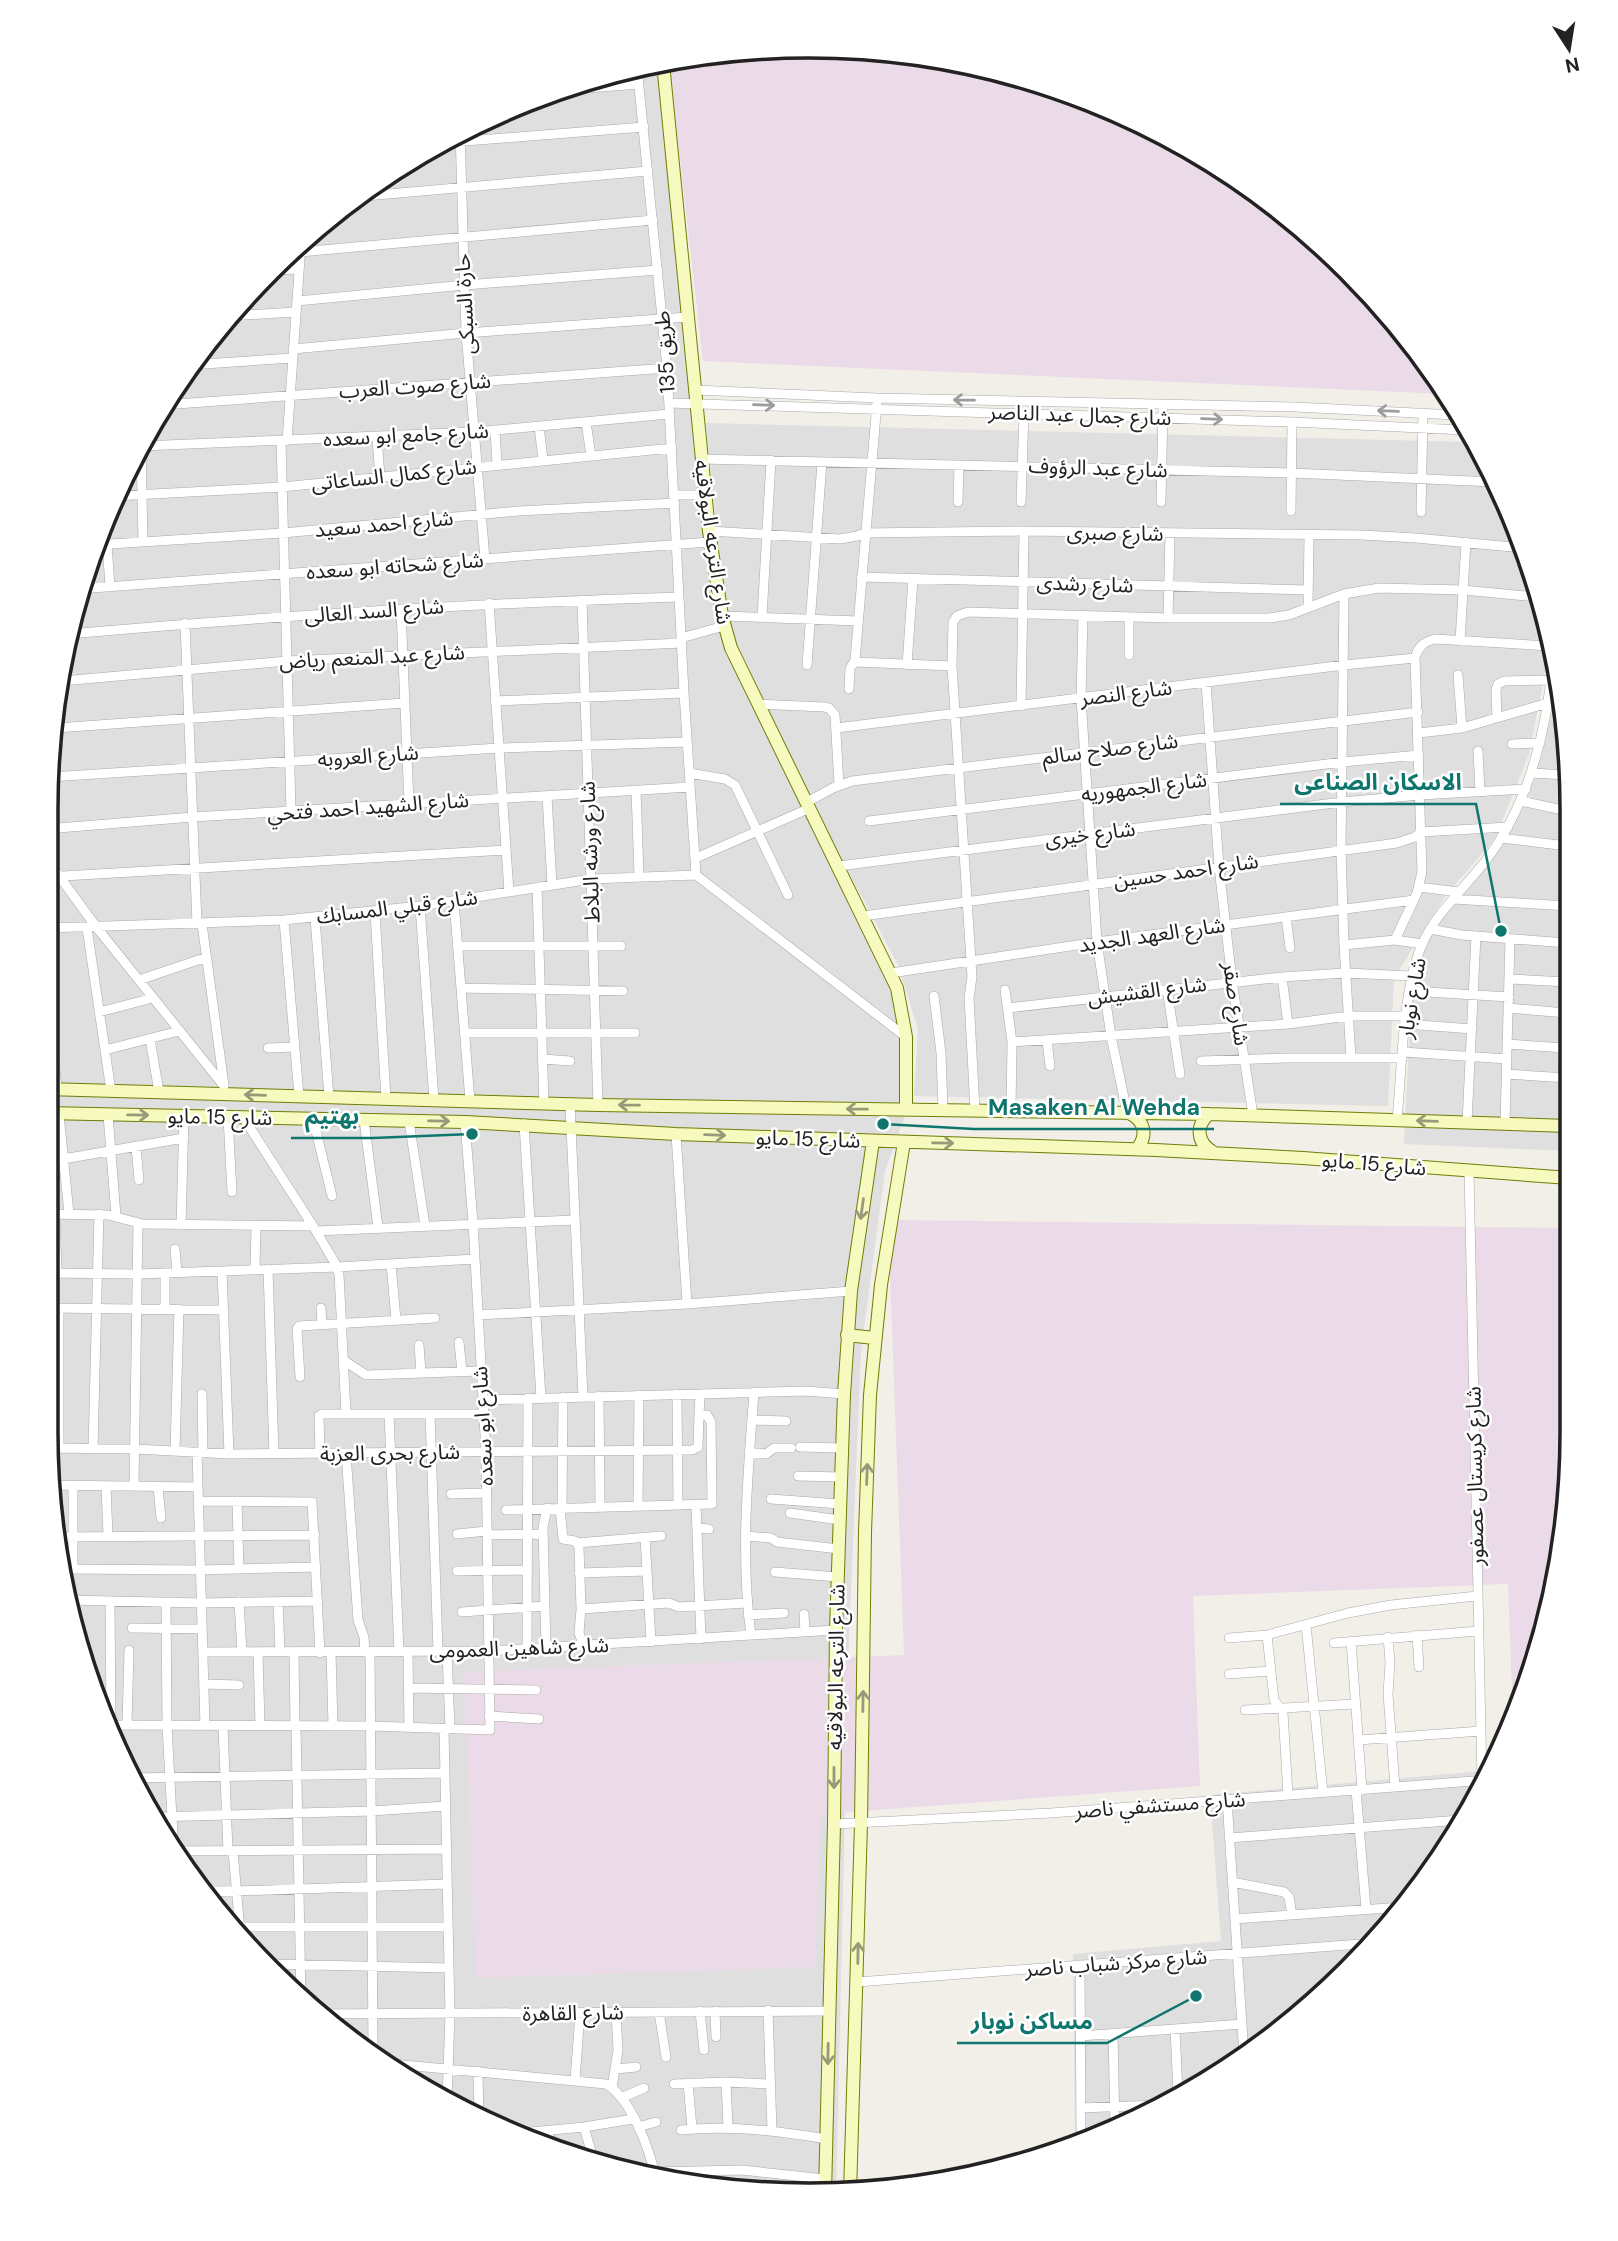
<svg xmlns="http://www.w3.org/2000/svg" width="1618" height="2241" font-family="'DM Sans','Noto Sans Arabic',sans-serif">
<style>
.residential{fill:#e0dfdf}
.industrial{fill:#ebdbe8}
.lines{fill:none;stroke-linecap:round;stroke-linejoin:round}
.street-casing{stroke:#a9a9a9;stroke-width:10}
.secondary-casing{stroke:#707d05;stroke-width:14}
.street{stroke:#fff;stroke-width:9}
.secondary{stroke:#f7fabf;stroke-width:12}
.oneway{stroke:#9c9c9c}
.oneway2{stroke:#979978}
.labels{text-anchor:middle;stroke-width:5;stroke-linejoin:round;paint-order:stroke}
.street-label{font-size:21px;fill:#222;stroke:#fff}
.rim{fill:none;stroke:#222;stroke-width:3.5}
.leader{fill:none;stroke:#0f766e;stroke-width:2.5}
.callout-dot{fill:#0f766e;stroke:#fff;stroke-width:2.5}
.callout-label{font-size:23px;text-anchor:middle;font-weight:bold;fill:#0f766e;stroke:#fff;stroke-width:5;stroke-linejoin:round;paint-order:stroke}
</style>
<rect width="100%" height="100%" fill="#f2efe9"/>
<!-- residential -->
<path class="residential" d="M666,63L720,591L726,620L706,423L1471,442L1514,516L1548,642L1545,673L1529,754L1495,839L1446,895L1394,978L1388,1106L914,1096L918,1029L898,965L837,850L728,626L732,639L900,987L912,1097L885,1171L861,1351L849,1638L836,2194L809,2195L660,2181L472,2117L305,2006L174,1856L104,1725L72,1630L46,1432V809L71,612L104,516L174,385L235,305L344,204L471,124L611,72Z
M1559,684L1566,709L1569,1151L1404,1144L1412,987L1425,948L1443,914L1499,851L1524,805L1537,772Z
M1494,1770L1383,1935L1274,2037L1102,2137L1075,2144L1073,1954L1221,1941L1210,1795Z"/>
<!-- industrial -->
<path class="industrial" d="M759,47L908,52L1054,86L1190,148L1312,235L1414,344L1444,394L703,361L669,62Z
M888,1220L1569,1228L1571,1482L1546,1630L1513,1718L1508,1584L1193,1596L1200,1786L821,1814L815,1967L476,1978L464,1672L904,1655Z"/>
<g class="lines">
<!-- street casing -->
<g class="street-casing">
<path id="street" d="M637,67L667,368L684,693L696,875
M562,90L639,84
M460,131L466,333L485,559
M441,143L644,127
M354,197L648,171
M300,252L653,220
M273,270L299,269
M297,301L465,285L658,270
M227,316L296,312
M293,349L466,333L688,317
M190,365L292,358
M695,390L877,398L1295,407L1456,415
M669,403L1292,422L1464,430
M163,405L667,368
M586,422L591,456
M539,426L543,460
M495,430L497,465
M377,438L380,477
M281,441L291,811
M287,441L301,244
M141,446L475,432L669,414
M141,447L143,541
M701,459L1292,473L1494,482
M674,495H705
M115,496L282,487L672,448
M958,502L959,465
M1021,502L1024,413
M1161,502L1163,404
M1291,511L1292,422
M1421,512L1423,413
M709,531L840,539L857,536L865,533L1024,531L1362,535L1416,538L1523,548
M107,544L110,587
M94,545L283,533L519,511L675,503
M861,577L1308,590
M79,589L710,542
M1344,594L1341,850L1344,945L1351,1058
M582,600L598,1105
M489,603L509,892
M1308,607L1309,535
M401,609L409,804
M722,616L858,621
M1083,616L1081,698L1097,942L1111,1036L1127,1112
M762,617L771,460
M1129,617V655
M1168,618L1170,534
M185,623L197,924
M69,634C272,616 475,603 679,597
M681,638L724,626
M1460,641L1466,542
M855,662L952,666
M807,665L822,462
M907,665L913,579
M1458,675L1462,728
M62,681L287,661L682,643
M1206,683L1219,867L1232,981L1253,1115
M849,689L850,669L855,660L877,403
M495,701L684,693
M759,704L824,707L829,708L835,715L839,785
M1021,706L1024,531
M1497,718L1496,690L1498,684L1504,681L1551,680
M56,728L404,703
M836,728L1344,665L1415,658
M1419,733L1462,728L1548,703
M1512,744L1540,743
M1478,751L1480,792
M689,773L725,779L735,785L788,895
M1532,773L1566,775
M50,777L499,748L687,742
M636,790L639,876
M547,796L552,885
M1521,801L1567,811
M807,802L833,788L852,781L1418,712
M869,821L1343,762L1419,755
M46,829L193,817L690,787
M1501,838L1567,846
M46,858L97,928L224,1086
M696,858L810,808
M839,866L1342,802L1420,795L1526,789
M696,875L906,1037
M46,877L506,850
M537,887L544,1103
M1419,887L1459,892
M1453,899L1567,906
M454,901L470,1101
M420,906L434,1100
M375,912L386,1099
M863,916L1397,843L1415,837L1421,832L1508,827
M1286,917L1290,948
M315,918L329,1097
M284,920L299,1096
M202,924L224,1085
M46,928L284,920L420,906L591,879L696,875
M87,928L111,1091
M1430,929L1462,935L1567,943
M1395,940L1417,893L1422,872L1415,658C1418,647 1423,642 1435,639L1549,646
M1567,943V932
M1344,945L1395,940L1422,944
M457,946H621
M891,973L1097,942L1414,900
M1282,977L1288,1024
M46,979L57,1089
M1509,979L1568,982
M139,980L207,957
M461,988L623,991
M1167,989L1180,1074
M1005,990L1012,1042L1011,1111
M1410,991L1509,997
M934,996L941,1053L943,1110
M1008,1008L1282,977L1345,973L1412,976
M1508,1008L1566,1013
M99,1012L153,998
M1406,1024L1472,1029
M465,1033H635
M150,1039L159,1092
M1047,1040L1050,1066
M1012,1042L1288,1024L1348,1016H1407
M1507,1044L1564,1048
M268,1048L295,1047
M105,1050L179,1031
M1403,1052L1507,1059
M543,1059L570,1061
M1201,1061L1287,1058H1402
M1506,1074L1567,1078
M1563,1078L1567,982
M570,1104L583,1397
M975,1110L969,998L972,977L952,666L953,622L957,616L968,612L1168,618H1269L1289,615L1344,594L1379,588L1463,590L1536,597
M59,1114L69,1214
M108,1115L116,1216
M228,1117L232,1192
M243,1117L313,1226L335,1263L339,1274L346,1414H322L319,1416L320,1454
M313,1119L332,1196
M364,1120L378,1227
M1397,1120C1402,1070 1402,993 1421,947C1435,913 1465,888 1487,859C1530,801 1547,730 1553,660
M409,1121L425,1226
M1467,1123L1476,936
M1505,1123L1510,939
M524,1124L541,1398
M676,1134L687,1304
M136,1147L139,1180
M46,1160L63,1159L184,1138
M1469,1171L1482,1781L1484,1784
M46,1214L108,1215L143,1224L313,1226
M55,1214L57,1273
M181,1225L184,1116
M316,1231L575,1220
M175,1249L177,1272
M391,1264L396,1320
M268,1269L274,1454
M255,1270L256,1226
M222,1271L229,1454
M46,1273L138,1274L337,1267L475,1259
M165,1273V1309
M46,1308L224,1310
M321,1308L322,1324
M478,1315L687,1304L851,1291
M459,1342L462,1372
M419,1345L421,1373
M343,1360L366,1375L480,1371
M300,1377L297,1329L299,1326L435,1318
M202,1394L203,1453
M677,1394L678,1505
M599,1396L600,1507
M483,1400L806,1391L844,1394
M346,1414H484
M389,1414L399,1652
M430,1414L438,1651
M752,1420L786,1421
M800,1447L842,1448
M48,1448L135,1449L229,1454L692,1450L698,1447L699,1415
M59,1448V1308
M93,1449L99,1214
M175,1451L179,1309
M197,1452L205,1726
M749,1452L766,1454L774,1448H791
M346,1454L358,1620L364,1637L365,1652
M798,1476L841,1477
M52,1483V1448
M53,1485L198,1487
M106,1486L108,1536
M134,1486L138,1223
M158,1487L161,1518
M451,1494L486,1493
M771,1499L840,1504
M198,1501L312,1502L320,1653
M237,1501L239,1569
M696,1505L701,1639
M638,1506L639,1395
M560,1508L563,1539L575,1541L579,1547L581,1609L579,1633L584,1646
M562,1508L563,1397
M506,1510L712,1504L711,1422L707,1415H699L700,1394
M790,1513L840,1520
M697,1528L709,1529
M457,1534L487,1531
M487,1535L543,1534
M745,1536L771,1538L777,1542L839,1549
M59,1537L315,1535
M645,1537L651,1642
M577,1543L661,1536
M64,1569L200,1570L316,1567
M73,1569V1486
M457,1571L527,1570
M775,1572L838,1577
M579,1573L647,1571
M68,1600L201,1603L318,1601
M110,1601L111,1725
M166,1602L167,1726L174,1854
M239,1602L242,1652
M278,1602L280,1652
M581,1609L669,1603L679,1607L747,1603
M462,1612L545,1606
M804,1614L805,1632
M748,1615L784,1613
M1306,1625L1323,1793
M132,1628L202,1629
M751,1635C740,1554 748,1473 754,1392
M1267,1635L1274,1700L1283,1712L1288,1795
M1417,1635L1419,1667
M1388,1637L1390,1662L1388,1694L1395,1787
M1229,1638L1267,1635L1348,1613L1391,1605L1477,1596
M1351,1641L1362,1790
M1334,1643L1478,1631
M546,1648L543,1527L547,1508
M527,1649L528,1398
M447,1651L450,1729
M203,1652L488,1651L836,1630
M258,1652L260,1726
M294,1652L295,1726
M331,1652L333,1726
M370,1652L373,2051
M408,1652L409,1728
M1229,1674L1271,1671
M204,1684L239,1685
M408,1688L536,1690
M1245,1710L1355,1704
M489,1716L539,1719
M104,1725L371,1726L490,1730L486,1452L473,1223L465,1122
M127,1725L129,1650
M223,1726L228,1851
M296,1726L301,2001
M444,1729L450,2014L447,2101
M1358,1740L1481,1731
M132,1778L445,1773
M1356,1790L1366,1909
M1227,1800L1244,2055
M1474,1800L1477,1789L1482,1781
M153,1817L372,1811L446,1806
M834,1824L1051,1813L1487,1780
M1229,1838L1460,1820
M171,1851L447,1849
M233,1851L240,1931
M1232,1882L1284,1892L1289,1897L1292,1915
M206,1892L447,1884
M1235,1919L1402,1907
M236,1927H448
M269,1964L449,1968
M1080,1965L1081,2143
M857,1982L1374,1943
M768,2010L772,2130
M700,2011L704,2050
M715,2011L716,2037
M659,2012L666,2057
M317,2014L829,2011
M1175,2029L1178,2093
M1113,2033L1115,2129
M1080,2036L1242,2024
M393,2064L606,2084C632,2099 650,2151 656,2179
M616,2069L636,2067
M478,2071L479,2119
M575,2080L580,2013
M726,2082L728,2127
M688,2083L692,2128
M674,2084L726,2082L770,2084
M612,2088L618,2050L616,2013
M621,2098L644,2088
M1081,2108L1157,2105
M584,2127L593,2158
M638,2127L656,2122
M681,2130C730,2125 778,2131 826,2139
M548,2132L550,2144
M520,2133L584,2127L633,2119
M654,2172L742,2170L825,2179"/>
</g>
<!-- secondary casing -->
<g class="secondary-casing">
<path id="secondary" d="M663,63L709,531L722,616L731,648L897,988L906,1037V1109
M46,1089L598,1105L1209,1114L1569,1126
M46,1113L465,1122L676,1134L1156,1150L1303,1158L1569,1178
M1129,1113C1145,1121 1148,1135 1137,1149
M1209,1114C1195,1126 1197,1143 1213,1152
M847,1335L874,1338
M850,2193L861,1824L865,1532L870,1395L881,1285L904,1142
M825,2194L834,1824L836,1630L844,1394L851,1291L873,1141"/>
</g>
<!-- street -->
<use href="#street" class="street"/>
<!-- secondary -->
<use href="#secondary" class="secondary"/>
</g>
<!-- one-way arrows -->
<defs><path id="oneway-shaft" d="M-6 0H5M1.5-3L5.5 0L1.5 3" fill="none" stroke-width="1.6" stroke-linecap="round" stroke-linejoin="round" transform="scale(1.75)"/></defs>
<g class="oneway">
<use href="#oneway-shaft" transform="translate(964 400) rotate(-179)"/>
<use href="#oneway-shaft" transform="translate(764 405) rotate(2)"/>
<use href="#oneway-shaft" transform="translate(1388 411) rotate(-178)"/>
<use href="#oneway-shaft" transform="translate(1212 419) rotate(2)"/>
</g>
<g class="oneway2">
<use href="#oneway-shaft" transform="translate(255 1095) rotate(-178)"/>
<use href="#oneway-shaft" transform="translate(629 1105) rotate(-179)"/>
<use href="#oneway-shaft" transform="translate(857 1109) rotate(-179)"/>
<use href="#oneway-shaft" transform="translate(138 1115) rotate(1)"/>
<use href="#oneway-shaft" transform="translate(439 1121) rotate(1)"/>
<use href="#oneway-shaft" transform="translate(1427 1121) rotate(-178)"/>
<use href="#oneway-shaft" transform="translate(715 1135) rotate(2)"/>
<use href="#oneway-shaft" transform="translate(943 1143) rotate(1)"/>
<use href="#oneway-shaft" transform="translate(862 1209) rotate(98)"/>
<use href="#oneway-shaft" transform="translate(867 1474) rotate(-88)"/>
<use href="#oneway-shaft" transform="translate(863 1701) rotate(-89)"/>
<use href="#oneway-shaft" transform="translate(834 1778) rotate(90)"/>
<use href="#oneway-shaft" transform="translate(858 1953) rotate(-89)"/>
<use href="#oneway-shaft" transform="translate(828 2054) rotate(91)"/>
</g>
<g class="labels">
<!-- street labels -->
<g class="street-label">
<text transform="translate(465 304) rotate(-93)" y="7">حارة السبكى</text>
<text transform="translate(665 352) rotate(-94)" y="7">طريق 135</text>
<text transform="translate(415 386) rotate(-4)" y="7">شارع صوت العرب</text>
<text transform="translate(1080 415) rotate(2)" y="7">شارع جمال عبد الناصر</text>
<text transform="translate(406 435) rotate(-3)" y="7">شارع جامع ابو سعده</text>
<text transform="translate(1098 468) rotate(2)" y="7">شارع عبد الرؤوف</text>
<text transform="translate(394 475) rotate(-6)" y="7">شارع كمال الساعاتى</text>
<text transform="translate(384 524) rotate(-5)" y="7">شارع احمد سعيد</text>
<text transform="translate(1115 533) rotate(1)" y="7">شارع صبرى</text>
<text transform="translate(713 542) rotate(82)" y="7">شارع الترعه البولاقيه</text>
<text transform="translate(395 566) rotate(-4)" y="7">شارع شحاته ابو سعده</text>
<text transform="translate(1085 584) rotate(2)" y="7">شارع رشدى</text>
<text transform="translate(374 611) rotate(-4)" y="7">شارع السد العالى</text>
<text transform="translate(372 657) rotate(-3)" y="7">شارع عبد المنعم رياض</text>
<text transform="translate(1126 693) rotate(-7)" y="7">شارع النصر</text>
<text transform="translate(1110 749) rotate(-7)" y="7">شارع صلاح سالم</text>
<text transform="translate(368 756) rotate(-4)" y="7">شارع العروبه</text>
<text transform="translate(1144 787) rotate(-7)" y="7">شارع الجمهوريه</text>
<text transform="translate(368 807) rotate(-4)" y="7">شارع الشهيد احمد فتحي</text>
<text transform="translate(1090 834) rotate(-7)" y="7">شارع خيرى</text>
<text transform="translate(590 852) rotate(-92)" y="7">شارع ورشه البلاط</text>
<text transform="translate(1186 871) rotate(-8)" y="7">شارع احمد حسين</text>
<text transform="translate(397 907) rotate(-7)" y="7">شارع قبلي المسابك</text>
<text transform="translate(1152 935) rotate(-8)" y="7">شارع العهد الجديد</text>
<text transform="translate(1147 991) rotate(-7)" y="7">شارع القشيش</text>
<text transform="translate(1412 998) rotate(-80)" y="7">شارع نوبار</text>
<text transform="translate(1236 1004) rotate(82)" y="7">شارع صقر</text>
<text transform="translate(220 1117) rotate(1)" y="7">شارع 15 مايو</text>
<text transform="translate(808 1139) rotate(2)" y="7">شارع 15 مايو</text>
<text transform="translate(1374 1164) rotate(5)" y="7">شارع 15 مايو</text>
<text transform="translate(483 1426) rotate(-93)" y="7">شارع ابو سعده</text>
<text transform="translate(390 1453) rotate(-1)" y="7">شارع بحرى العزبة</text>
<text transform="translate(1475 1476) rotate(-91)" y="7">شارع كريستال عصفور</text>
<text transform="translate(519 1648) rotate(-2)" y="7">شارع شاهين العمومى</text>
<text transform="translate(836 1667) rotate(-89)" y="7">شارع الترعه البولاقيه</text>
<text transform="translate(1160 1805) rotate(-4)" y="7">شارع مستشفي ناصر</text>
<text transform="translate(1116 1963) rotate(-4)" y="7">شارع مركز شباب ناصر</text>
<text transform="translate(573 2013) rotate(-1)" y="7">شارع القاهرة</text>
</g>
</g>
<!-- crop -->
<path d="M0 0H1618V2241H0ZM809 58H809A751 751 0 0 1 1560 809V1432A751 751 0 0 1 809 2183H809A751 751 0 0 1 58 1432V809A751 751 0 0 1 809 58Z" fill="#fff" fill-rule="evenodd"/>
<path class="rim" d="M809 58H809A751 751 0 0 1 1560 809V1432A751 751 0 0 1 809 2183H809A751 751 0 0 1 58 1432V809A751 751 0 0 1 809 58Z"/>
<!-- callouts -->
<path class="leader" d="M1501 931L1476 804H1280M883 1124L974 1129H1214M472 1134L373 1138H291M1196 1996L1107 2043H957"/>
<g class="callout-dot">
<circle cx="1501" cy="931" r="7"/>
<circle cx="883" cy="1124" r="7"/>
<circle cx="472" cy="1134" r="7"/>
<circle cx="1196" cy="1996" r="7"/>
</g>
<g class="callout-label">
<text x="1378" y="790">الاسكان الصناعى</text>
<text x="1094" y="1115">Masaken Al Wehda</text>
<text x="332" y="1124">بهتيم</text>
<text x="1032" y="2029">مساكن نوبار</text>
</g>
<!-- north arrow -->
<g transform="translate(1569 49) rotate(168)" stroke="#ffffff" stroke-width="5" paint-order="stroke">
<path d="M0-5L12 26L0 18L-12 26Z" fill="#222222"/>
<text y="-10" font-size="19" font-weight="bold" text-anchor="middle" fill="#222222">N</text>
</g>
</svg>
